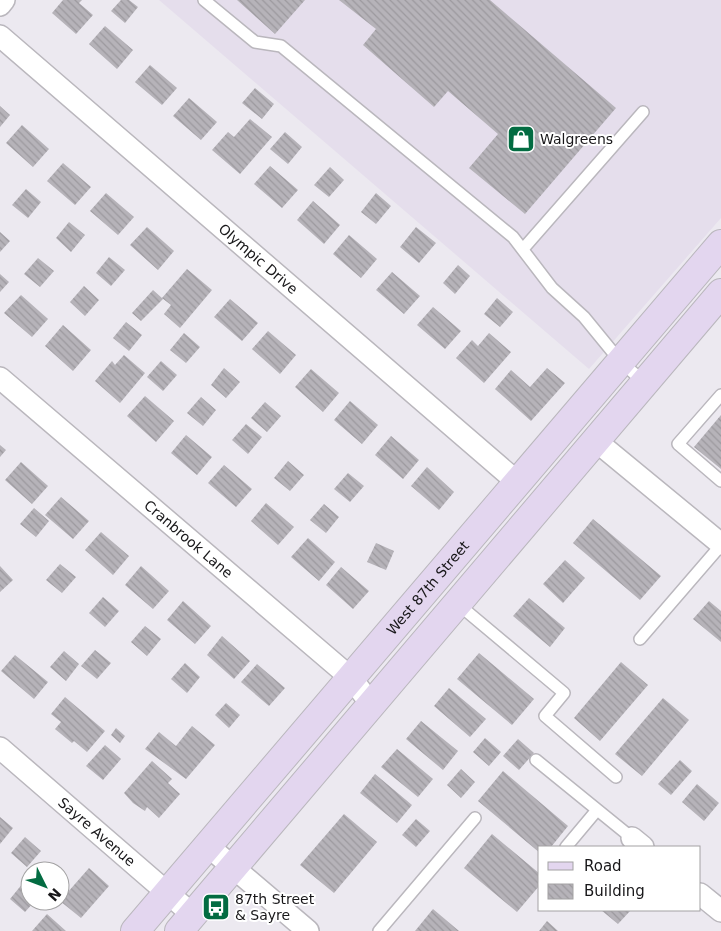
<svg xmlns="http://www.w3.org/2000/svg" width="721" height="931" font-family="'DejaVu Sans',sans-serif">
<style>
.built{fill:#e5deec}
.building{fill:url(#building-back-hatch)}
.lines{fill:none;stroke-linecap:round;stroke-linejoin:round}
.lane-casing{stroke:#bab7bd;stroke-width:14}
.street-casing{stroke:#bab7bd;stroke-width:24}
.secondary-casing{stroke:#bab7bd;stroke-width:30}
.lane{stroke:#fff;stroke-width:11}
.street{stroke:#fff;stroke-width:21}
.secondary{stroke:#e3d6ef;stroke-width:28}
.labels{text-anchor:middle;stroke-width:4;stroke-linejoin:round;paint-order:stroke}
.poi-label{font-size:14px;fill:#181719;stroke:#fff;text-anchor:start}
.street-label{font-size:14px;fill:#181719;stroke:#fff}
</style>
<defs>
<pattern id="building-back-hatch" width="6" height="6" patternUnits="userSpaceOnUse" patternTransform="scale(1.25)"><rect width="6" height="6" fill="#b6b3b9"/><path d="M-1 5l2 2M0 0l6 6M5-1l2 2" fill="none" stroke="#9c999e"/></pattern>
</defs>
<rect width="100%" height="100%" fill="#ece9f0"/>
<!-- built -->
<path class="built" d="M159,0H721V218L589,369Z"/>
<!-- building -->
<path class="building" d="M63,0H82L79,3L93,15L76,34L52,13Z
M121,0H129L138,7L125,23L111,11Z
M237,0H305L275,34Z
M339,0H490L616,108L525,214L469,168L498,134L448,91L434,107L363,45L376,29Z
M105,26L133,50L117,69L89,44Z
M150,65L177,88L162,105L135,82Z
M255,88L274,104L262,119L242,103Z
M189,98L217,122L201,140L173,116Z
M0,106L10,115L0,127Z
M250,119L272,137L240,174L212,150L228,132L234,137Z
M22,125L49,149L33,167L6,143Z
M285,132L302,147L288,164L270,149Z
M63,163L91,187L75,205L47,181Z
M270,166L298,190L282,208L254,184Z
M330,167L344,180L329,197L314,185Z
M26,189L41,202L28,218L12,205Z
M106,193L134,217L118,235L90,211Z
M376,193L391,206L376,224L361,212Z
M313,201L340,225L324,244L297,220Z
M69,222L85,235L71,252L56,238Z
M147,227L174,251L158,270L130,245Z
M416,227L436,243L419,263L400,247Z
M0,232L10,241L0,252Z
M349,235L377,259L361,278L333,254Z
M109,257L125,270L111,286L96,273Z
M38,258L54,271L40,287L24,274Z
M458,265L470,276L455,294L443,283Z
M187,269L212,290L180,328L164,314L171,305L162,298Z
M392,272L420,296L404,314L376,290Z
M0,274L9,282L0,292Z
M84,286L99,300L85,316L70,302Z
M153,290L163,299L141,321L132,313Z
M21,295L48,319L32,337L4,313Z
M497,298L513,312L500,327L484,314Z
M230,299L258,323L242,341L214,317Z
M433,307L461,331L445,349L417,325Z
M126,322L142,335L129,351L113,338Z
M63,325L91,350L73,371L45,346Z
M268,331L296,355L280,374L252,349Z
M184,333L200,347L186,363L170,350Z
M489,333L511,352L484,383L456,358L472,340L478,346Z
M124,355L145,373L120,403L95,381L112,361L115,365Z
M161,361L177,375L163,391L147,377Z
M224,368L240,382L226,398L211,385Z
M547,368L565,383L531,421L495,389L511,370L530,387Z
M311,369L339,393L323,412L295,387Z
M145,396L174,421L156,442L127,416Z
M201,397L216,410L203,426L187,413Z
M350,401L378,425L362,444L334,420Z
M265,402L281,416L267,432L251,418Z
M721,415V469L694,447Z
M246,424L262,437L248,454L232,440Z
M186,435L212,457L197,475L171,453Z
M391,436L419,460L403,479L375,455Z
M0,445L6,450L0,457Z
M288,461L304,475L290,491L274,478Z
M21,462L48,486L32,504L5,480Z
M224,465L252,489L236,507L208,483Z
M427,467L454,492L439,510L411,486Z
M348,473L364,486L350,502L334,489Z
M61,497L89,521L73,539L45,515Z
M266,503L294,527L278,545L251,521Z
M324,504L339,517L326,533L310,520Z
M34,508L49,521L36,537L20,524Z
M593,519L661,576L640,600L573,543Z
M101,532L129,556L113,575L85,550Z
M308,538L335,562L319,581L291,557Z
M376,543L394,551L386,570L367,562Z
M565,560L585,578L563,603L543,584Z
M60,564L76,577L62,593L46,580Z
M0,566L13,580L0,592Z
M141,566L169,591L153,609L125,585Z
M341,567L369,591L353,609L326,585Z
M103,597L119,611L105,627L89,613Z
M529,598L565,628L550,647L513,616Z
M183,601L211,626L195,644L167,620Z
M709,601L721,611V642L693,619Z
M145,626L161,639L147,656L131,642Z
M222,636L250,661L234,679L207,655Z
M95,650L111,663L97,679L81,666Z
M64,651L79,664L66,681L50,667Z
M479,653L534,699L512,725L457,679Z
M15,655L48,682L34,699L1,671Z
M621,662L648,685L600,741L574,718Z
M185,663L200,677L187,693L171,679Z
M257,664L285,688L269,706L241,682Z
M449,688L486,719L470,737L434,706Z
M65,697L105,731L87,752L74,741L72,743L55,729L61,722L51,714Z
M663,698L689,720L642,776L615,754Z
M226,703L240,715L229,728L215,715Z
M421,721L458,751L443,770L406,739Z
M192,726L215,745L186,779L145,749L159,732L176,746Z
M116,728L125,736L120,743L111,735Z
M485,738L501,752L489,766L473,752Z
M518,739L534,753L519,770L503,756Z
M105,745L121,759L103,780L86,766Z
M397,749L433,779L418,797L381,767Z
M680,760L692,771L671,795L658,784Z
M152,761L172,779L168,783L180,794L159,818L147,807L145,811L133,803L124,793Z
M461,769L475,782L461,798L447,785Z
M503,771L568,826L551,847H540V853L478,801Z
M375,774L412,805L397,823L360,793Z
M697,784L719,803L704,821L682,802Z
M344,814L377,842L334,893L300,865Z
M0,817L13,828L0,844Z
M416,819L430,831L416,847L402,835Z
M492,834L540,874V885L517,912L464,868Z
M25,837L41,851L27,867L11,853Z
M89,868L109,886L81,918L60,901Z
M23,883L30,888V901H35L25,912L10,899Z
M433,909L459,931H415Z
M601,910H631L618,924Z
M47,914L66,931H32Z
M547,921L558,931H539Z"/>
<g class="lines">
<!-- lane casing -->
<g class="lane-casing">
<path id="lane" d="M204,0L255,42L281,46L513,237L552,288L584,317L620,361L645,383
M523,249L643,112
M721,395L678,444L721,481
M458,604L564,693L545,716L616,777
M640,639L721,545
M536,760L632,838
M566,847L597,810
M379,931L475,818"/>
</g>
<!-- street casing -->
<g class="street-casing">
<g id="street">
<path d="M0,5L4,0"/>
<path id="s1" d="M0,36L517,482"/>
<path id="s2" d="M0,378L351,678L372,705"/>
<path d="M596,441L721,544"/>
<path id="s3" d="M0,748L193,915"/>
<path d="M632,838L643,847"/>
<path d="M208,846L308,931"/>
<path d="M700,894L721,911"/>
</g>
</g>
<!-- secondary casing -->
<g class="secondary-casing">
<g id="secondary">
<path id="s4" d="M135,931L721,244"/>
<path d="M179,931L721,293"/>
</g>
</g>
<!-- lane -->
<use href="#lane" class="lane"/>
<!-- street -->
<use href="#street" class="street"/>
<!-- secondary -->
<use href="#secondary" class="secondary"/>
</g>
<!-- icons -->
<defs>
<g id="shop-square" transform="scale(1.4375)"><rect x="-9" y="-9" width="18" height="18" rx="4" fill="#036c42" stroke="#fff"/><path d="M-5-2.5h2.3a2.7 3.5 0 0 1 5.4 0H5L5.5 6h-11ZM-1.5-2.5h3a1.5 2.3 0 0 0-3 0Z" fill="#fff"/></g>
<g id="bus-square" transform="scale(1.4375)"><rect x="-9" y="-9" width="18" height="18" rx="4" fill="#036c42" stroke="#fff"/><path d="M-5-6H5V4H4V6H2V4H-2V6H-4V4H-5ZM-3.5-4V0h7V-4ZM-3.5 1.2v1.5H-2V1.2ZM2 1.2v1.5H3.5V1.2Z" fill="#fff"/></g>
</defs>
<g fill-rule="evenodd">
<use href="#shop-square" x="521" y="139"/>
<use href="#bus-square" x="216" y="907"/>
</g>
<g class="labels">
<!-- poi labels -->
<g class="poi-label">
<text x="540" y="144">Walgreens</text>
<text x="235" y="904">87th Street<tspan x="235" dy="16">&amp; Sayre</tspan></text>
</g>
<!-- street labels -->
<g class="street-label">
<text dy="5" stroke="none"><textPath href="#s1" startOffset="341">Olympic Drive</textPath></text>
<text dy="5" stroke="none"><textPath href="#s2" startOffset="248">Cranbrook Lane</textPath></text>
<text dy="5" stroke="none"><textPath href="#s4" startOffset="451">West 87th Street</textPath></text>
<text dy="5" stroke="none"><textPath href="#s3" startOffset="128">Sayre Avenue</textPath></text>
</g>
</g>
<!-- legend -->
<rect x="538" y="846" width="162" height="65" fill="#ffffff" stroke="#a3a2a3"/>
<rect x="548" y="862" width="25" height="8" fill="#e3d6ef" stroke="#a3a2a3"/>
<text x="584" y="871" font-size="15" fill="#181719">Road</text>
<rect x="548" y="884" width="25" height="15" fill="url(#building-back-hatch)" stroke="#a3a2a3"/>
<text x="584" y="896" font-size="15" fill="#181719">Building</text>
<!-- north arrow -->
<g transform="translate(45 886) rotate(132)"><circle r="24" fill="#ffffff" stroke="#a3a2a3"/>
<path d="M0-4L9 19L0 12L-9 19Z" fill="#036c42"/>
<text y="-8" font-size="14" font-weight="bold" text-anchor="middle" fill="#181719">N</text>
</g>
</svg>
